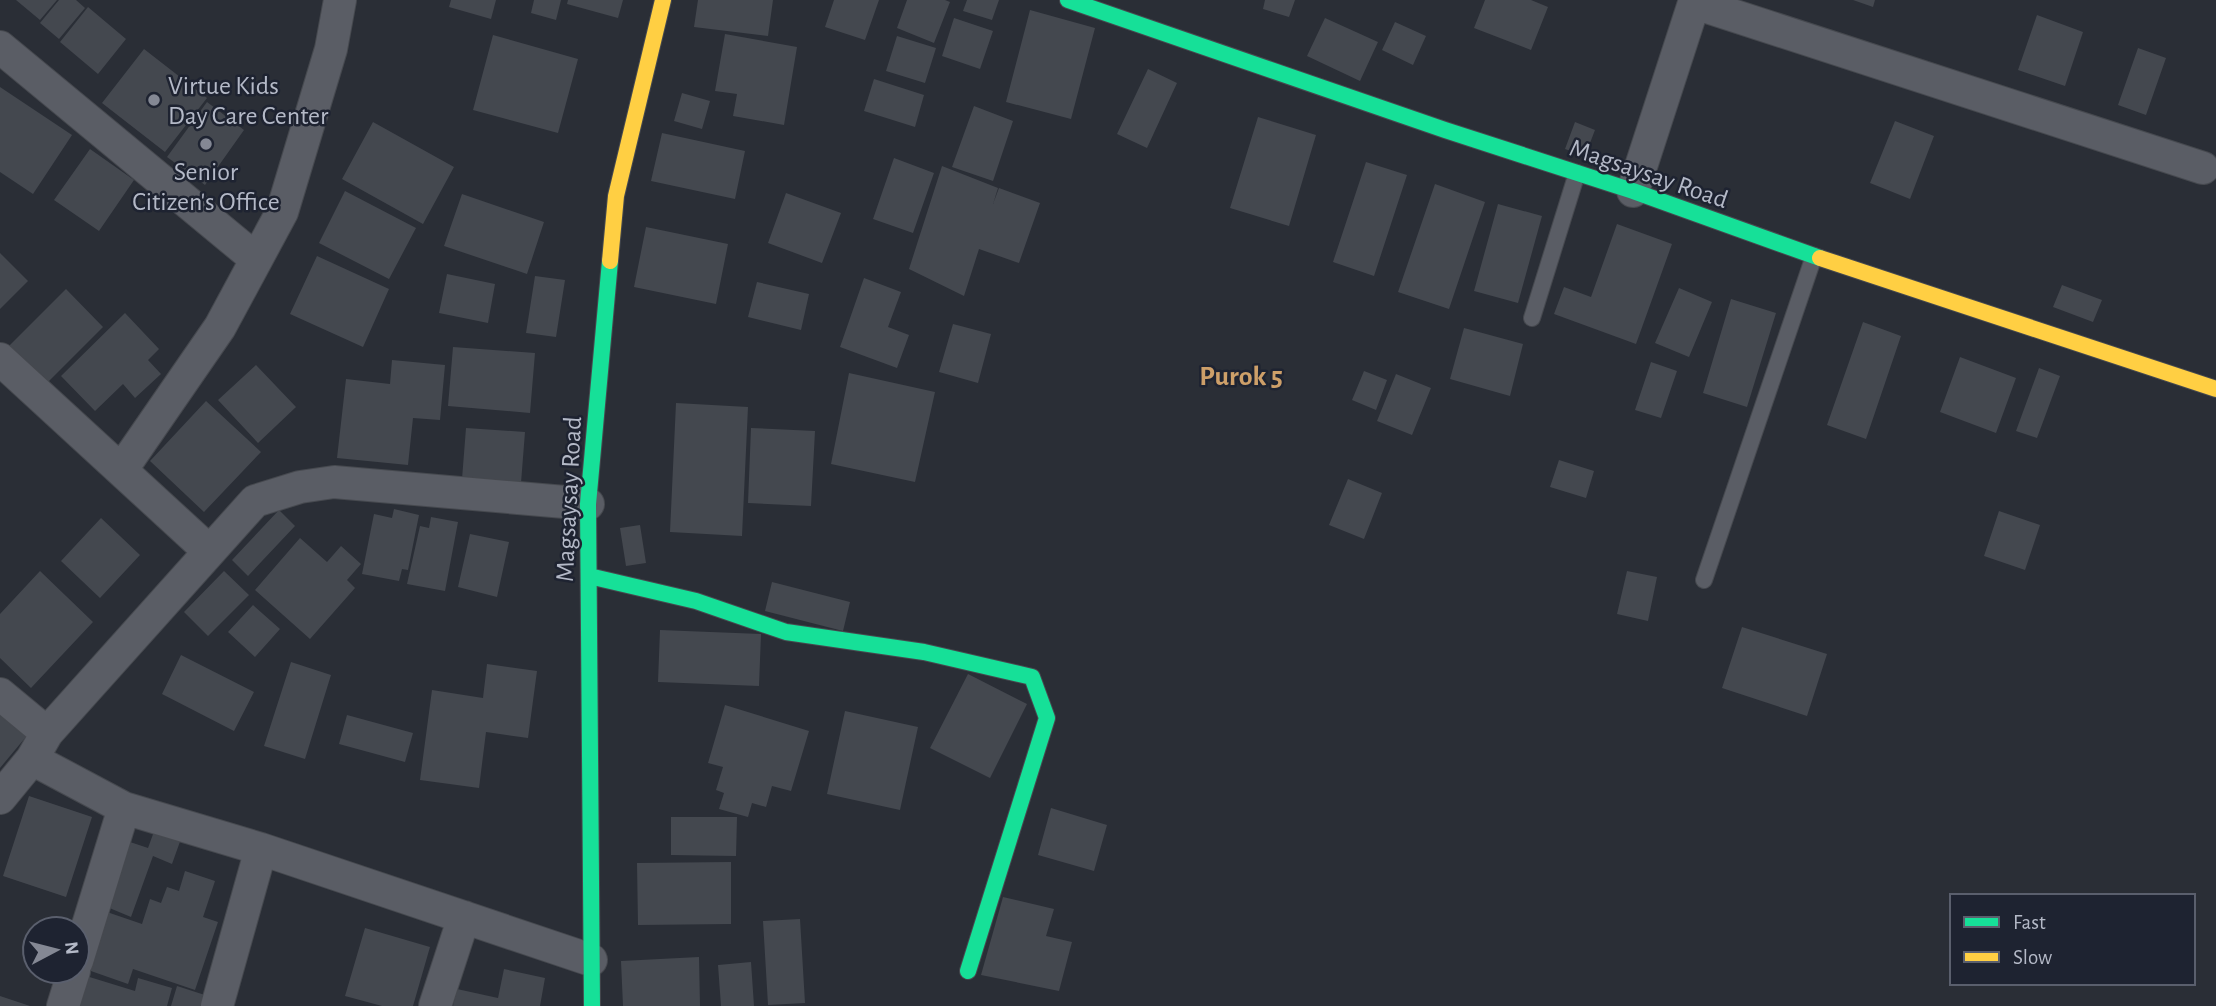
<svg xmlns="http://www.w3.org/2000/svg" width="2216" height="1006" font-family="'Alegreya Sans',sans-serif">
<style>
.building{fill:#44484f}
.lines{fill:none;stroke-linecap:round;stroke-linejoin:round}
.lane-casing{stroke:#46494f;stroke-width:18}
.street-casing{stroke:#46494f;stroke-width:34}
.fast-casing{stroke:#46494f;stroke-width:18}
.slow-casing{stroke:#46494f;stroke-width:18}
.lane{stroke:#5a5d65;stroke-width:16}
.street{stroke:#5a5d65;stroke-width:32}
.fast{stroke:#16e098;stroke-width:16}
.slow{stroke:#ffcf43;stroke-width:16}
.poi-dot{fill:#848894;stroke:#1e2331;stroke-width:2.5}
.labels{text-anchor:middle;stroke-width:5;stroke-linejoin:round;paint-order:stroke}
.poi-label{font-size:26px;fill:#b4b9c7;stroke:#1e2331;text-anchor:start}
.street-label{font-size:26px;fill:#b4b9c7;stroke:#1e2331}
.neighbourhood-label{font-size:28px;font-weight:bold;fill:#cd9f69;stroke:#1e2331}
</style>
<rect width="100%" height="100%" fill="#2a2e36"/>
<!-- building -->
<path class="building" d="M16,0H57L40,20Z
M59,0H76L85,8L59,39L40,23Z
M451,0H496L491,19L449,7Z
M534,0H561L556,20L531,13Z
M568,0H623L618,18L567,4Z
M698,0H773L768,36L694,27Z
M834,0H879L865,40L825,27Z
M907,0H945L950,2L934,43L897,28Z
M967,0H999L992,20L963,11Z
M1265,0H1295L1289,17L1263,9Z
M1485,0H1531L1548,7L1531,50L1474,28Z
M1853,0H1875L1873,7Z
M88,7L126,39L98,74L60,42Z
M1030,10L1095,28L1071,119L1006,102Z
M2037,15L2083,32L2065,86L2018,70Z
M954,18L993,31L980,69L942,56Z
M1325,18L1378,42L1360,81L1307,56Z
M1395,22L1426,36L1413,65L1382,50Z
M725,34L797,47L784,125L733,116L737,94L715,91Z
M493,35L578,59L558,133L473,110Z
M897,36L936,48L925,83L886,71Z
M2138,48L2166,58L2146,115L2118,105Z
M144,49L207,98L165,152L102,103Z
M1148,69L1177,83L1147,148L1117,134Z
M874,79L924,95L915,127L864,111Z
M0,87L72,135L33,194L0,172Z
M682,93L710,101L702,129L674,121Z
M207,102L244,130L205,185L167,157Z
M974,106L1013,121L993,181L952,167Z
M1258,117L1316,135L1289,226L1230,208Z
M1895,121L1934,136L1910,199L1870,183Z
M373,122L454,167L423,224L342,179Z
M1575,122L1595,130L1585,156L1565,149Z
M662,133L745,151L735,199L651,181Z
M90,149L134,180L99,231L54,200Z
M894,158L934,173L913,233L873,219Z
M1366,162L1407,175L1374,276L1333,262Z
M942,166L998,188L993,204L999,188L1040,203L1019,263L979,249L964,296L909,269Z
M1435,184L1485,202L1449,309L1398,292Z
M345,191L416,228L389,279L319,243Z
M786,193L841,213L822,263L768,243Z
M462,194L544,222L527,274L444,246Z
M1498,204L1542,216L1518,303L1474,291Z
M1617,224L1672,244L1636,344L1554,314L1564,287L1591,297Z
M646,227L728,244L716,304L634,287Z
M0,253L28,281L0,309Z
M317,256L389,289L363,347L290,314Z
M447,274L495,284L488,323L439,313Z
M535,276L565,280L556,337L526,333Z
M864,278L901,292L888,327L909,335L897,368L840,347Z
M757,282L809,294L801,330L748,317Z
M2062,285L2102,300L2093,322L2053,307Z
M1679,288L1712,302L1689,357L1655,343Z
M66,289L103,327L46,384L9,346Z
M1731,299L1776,313L1747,407L1703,393Z
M125,313L159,349L148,360L161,374L135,398L123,384L95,411L61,376Z
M1863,322L1901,336L1866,439L1827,425Z
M953,324L991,334L978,383L939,372Z
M1464,328L1523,344L1510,396L1450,379Z
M453,347L535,353L530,413L448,406Z
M1960,357L2016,378L1996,433L1940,412Z
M392,360L445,365L440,420L413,418L408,465L337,458L346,379L390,384Z
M1651,362L1677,371L1661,418L1635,410Z
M256,365L296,407L258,443L218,400Z
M2039,368L2060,376L2037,438L2016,431Z
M1364,371L1387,380L1376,410L1352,400Z
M849,373L935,392L915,482L831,464Z
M1396,374L1431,388L1412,435L1377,421Z
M206,401L261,452L204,512L150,461Z
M676,403L748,407L742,536L670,532Z
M466,428L525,432L521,483L462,479Z
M751,428L815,431L811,506L748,503Z
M1559,460L1594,471L1586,498L1550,487Z
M1348,479L1382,493L1364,539L1329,525Z
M394,509L419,515L408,570L402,569L399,581L362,574L374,514L392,518Z
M279,510L295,526L248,576L232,560Z
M1999,511L2040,525L2025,570L1984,556Z
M431,517L458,522L445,591L407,584L420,526L429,528Z
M101,518L140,555L100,598L61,561Z
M640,525L646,563L626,566L620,528Z
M470,534L509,542L497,597L458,587Z
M300,538L327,562L341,546L361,564L347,580L355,588L310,639L255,590Z
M40,571L93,622L31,688L0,658V614Z
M224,571L249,595L208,636L184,612Z
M1627,571L1657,577L1648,621L1617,614Z
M772,582L850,602L843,631L765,611Z
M253,605L280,629L255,657L228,632Z
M1742,627L1827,654L1807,716L1722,688Z
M660,630L761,634L759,686L658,682Z
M181,655L254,692L234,731L162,694Z
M291,662L331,675L305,759L264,746Z
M487,664L537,671L528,738L486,732L479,788L420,780L432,690L483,698Z
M968,674L1027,704L990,778L930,748Z
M725,705L809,731L791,791L772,786L766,807L752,803L748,817L719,809L724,793L716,790L723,767L708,763Z
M0,707L30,732L0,768Z
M845,711L918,727L900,810L827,794Z
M347,715L413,733L405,762L339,744Z
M29,796L92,817L66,897L3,876Z
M1051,808L1107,825L1094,871L1038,855Z
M671,817H737L736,856L671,855Z
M156,826L182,836L172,864L153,856L131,917L107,907L130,842L148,848Z
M731,862V924L638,925L637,863Z
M185,871L215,881L203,917L218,922L195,990L133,969L128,984L88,970L107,912L142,924L150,899L161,903L167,887L179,891Z
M1003,897L1054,909L1046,936L1072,942L1059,991L981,975Z
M800,919L805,1003L768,1005L763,921Z
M365,928L430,947L413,1006H382L345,996Z
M699,957L700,1006H623L621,961Z
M751,962L754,1006H721L718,965Z
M504,969L545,978L540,1006H453L457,989L498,998Z
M83,975L135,991L138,978L172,988L167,1006H77Z
M177,986L211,997L208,1006H171Z
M0,996L30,1006H0Z"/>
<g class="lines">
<!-- lane casing -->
<g class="lane-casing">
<path id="lane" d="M1532,318L1577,173
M1704,580L1814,256"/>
</g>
<!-- street casing -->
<g class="street-casing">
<path id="street" d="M1695,3L2203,168
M0,47L256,259
M1633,191L1695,0
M0,359L209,551
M122,469L220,327L282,212L331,49L340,0
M0,694L47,733
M32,759L124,808L261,849L591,960
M0,798L32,759L47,733L255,501L300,487L334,482L588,504
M77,961L124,808
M63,1006L74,971
M217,1006L261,849
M435,1006L464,917"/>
</g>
<!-- fast casing -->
<g class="fast-casing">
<path id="fast" d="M1068,0L1445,130L1633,191L1820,258
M589,576L696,601L786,632L924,652L1032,677L1047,718L968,971
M592,1006L588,504L610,261"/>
</g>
<!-- slow casing -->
<g class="slow-casing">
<path id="slow" d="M1820,258L2216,389
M610,261L616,196L663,0"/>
</g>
<!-- lane -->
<use href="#lane" class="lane"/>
<!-- street -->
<use href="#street" class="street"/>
<!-- fast -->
<use href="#fast" class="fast"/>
<!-- slow -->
<use href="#slow" class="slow"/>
</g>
<!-- markers -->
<g class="poi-dot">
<circle cx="154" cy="100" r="7"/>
<circle cx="206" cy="144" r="7"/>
</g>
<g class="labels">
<!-- poi labels -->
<g class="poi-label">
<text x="168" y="94">Virtue Kids<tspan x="168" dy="30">Day Care Center</tspan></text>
<text x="206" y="180" text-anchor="middle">Senior<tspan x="206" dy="30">Citizen's Office</tspan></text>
</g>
<!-- street labels -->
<g class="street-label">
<text transform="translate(1649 173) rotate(19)" y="9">Magsaysay Road</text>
<text transform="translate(568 499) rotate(-87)" y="9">Magsaysay Road</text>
</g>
<!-- neighbourhood labels -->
<g class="neighbourhood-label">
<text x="1241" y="385">Purok 5</text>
</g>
</g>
<!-- legend -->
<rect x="1950" y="894" width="245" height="91" fill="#1e2331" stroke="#5a5f6d" stroke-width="2"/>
<rect x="1964" y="917" width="35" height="10" fill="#16e098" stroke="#5a5f6d" stroke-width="2"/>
<text x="2013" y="929" font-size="21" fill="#b4b9c7">Fast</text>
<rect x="1964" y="952" width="35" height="10" fill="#ffcf43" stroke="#5a5f6d" stroke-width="2"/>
<text x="2013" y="964" font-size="21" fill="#b4b9c7">Slow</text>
<!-- north arrow -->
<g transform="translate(56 950) rotate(83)"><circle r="33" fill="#1e2331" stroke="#5a5f6d" stroke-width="2"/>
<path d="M0-5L12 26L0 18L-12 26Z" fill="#848894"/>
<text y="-10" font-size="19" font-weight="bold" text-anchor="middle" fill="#b4b9c7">N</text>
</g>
</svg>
